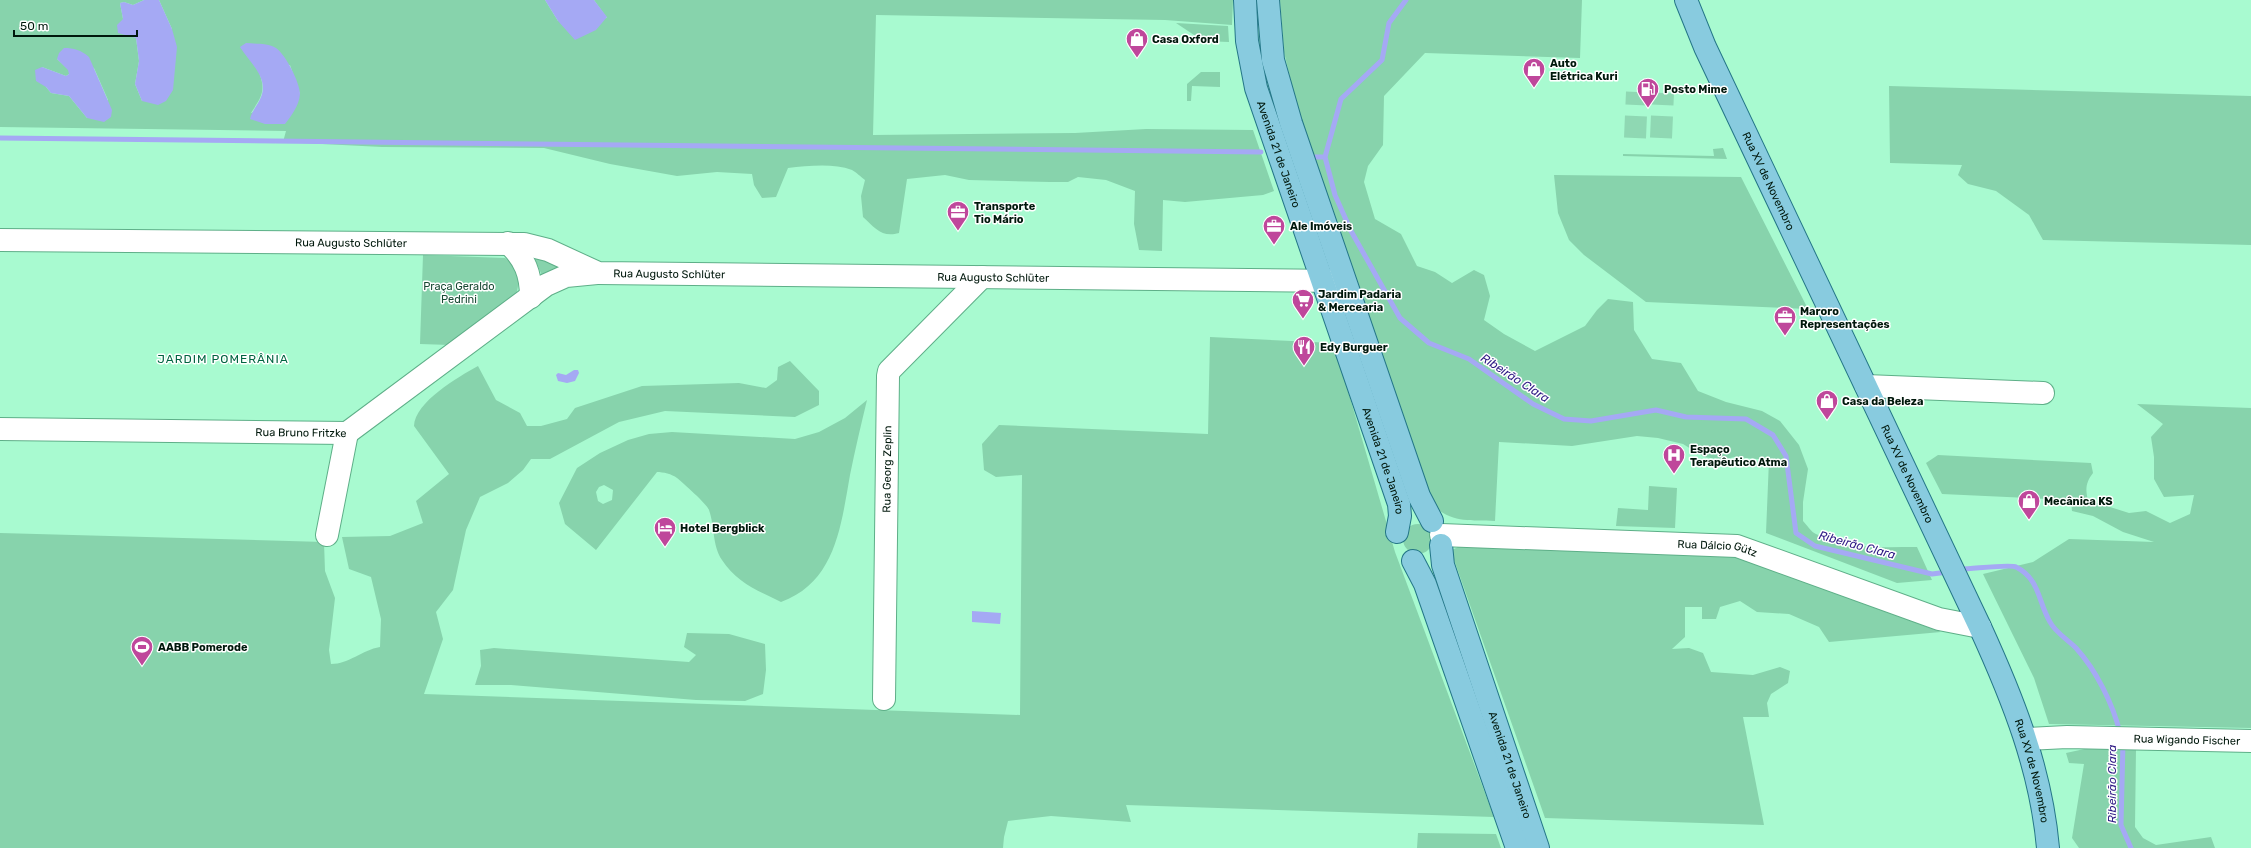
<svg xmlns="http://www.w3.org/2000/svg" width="2251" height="848" font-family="Rubik,sans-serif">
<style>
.green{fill:#87d3ac;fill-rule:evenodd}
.water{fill:#a5a9f4}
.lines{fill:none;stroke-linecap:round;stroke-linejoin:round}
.stream{stroke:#a5a9f4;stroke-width:5}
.minor-tunnel{stroke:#8fd8b3;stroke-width:22;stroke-dasharray:22 11;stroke-linecap:butt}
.minor-casing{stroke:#5eaf88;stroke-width:24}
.major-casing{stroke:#247687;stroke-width:24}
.minor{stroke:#fff;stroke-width:22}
.major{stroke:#88cbdf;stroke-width:22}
.labels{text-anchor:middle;stroke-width:3;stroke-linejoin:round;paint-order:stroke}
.poi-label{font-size:11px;font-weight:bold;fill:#00180c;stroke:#fff;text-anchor:start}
.street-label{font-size:11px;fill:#00180c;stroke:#fff}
.park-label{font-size:11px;fill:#184933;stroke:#fff}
.neighbourhood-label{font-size:12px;letter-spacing:1px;fill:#006441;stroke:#fff}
.water-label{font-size:12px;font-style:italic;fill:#2e1984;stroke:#fff}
</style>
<rect width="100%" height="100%" fill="#a8fad0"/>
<!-- green -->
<path class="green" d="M0,0H144L133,5L124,2L120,3L123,19L129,35L136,38L139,61L135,84L142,101L172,29L159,0H545L558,21L607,18L594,0H1233L1232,25L1165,20L876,15L873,135L1075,133L1146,129L1253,130L1274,191L1263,195L1185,202L1163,200L1162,251L1139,250L1134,224L1135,191L1106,180L1078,177L1068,182H1050L969,180L945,175L907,179L899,233C882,238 875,228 863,217L861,196L865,180C861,177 856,172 852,170C833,163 808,166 788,168L776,197L762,198L754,185L752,174L717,172L677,176L610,164L544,148L382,147L283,142L286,131L0,127ZM57,59L94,68L108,100L87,118L69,96L51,93L46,87L42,67L66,76L69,74V70ZM290,65L300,94L251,113C262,96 266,91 259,72Z
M1280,0H1582L1580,58L1425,53L1384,96L1383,145L1368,166L1364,182L1375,219L1401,234L1417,266L1435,272L1452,283L1474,270L1484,275L1490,296L1484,320L1504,334L1535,351L1585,326L1597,310L1608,299L1633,302L1634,330L1652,359L1681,363L1698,391L1726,402L1762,411L1780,421L1799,445L1808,469L1803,502V521C1807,525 1811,532 1816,534C1848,550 1883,547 1917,547L1932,580L1897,583L1766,533L1769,460L1734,457L1724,460L1704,457L1683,444L1658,438L1637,436L1572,446L1499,442L1495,521C1470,520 1455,523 1434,507L1299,116L1284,52Z
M1176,23L1228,26L1229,42L1203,41Z
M1201,72H1220V87L1192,86L1191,101H1187V84Z
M1889,86L2251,96V245L2043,240L2029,215L1996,191L1968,184L1958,175L1962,165L1890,163Z
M1723,148L1727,159L1623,156V154L1714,156L1713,149Z
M1554,175L1741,177L1808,309L1646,302L1584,255L1569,240L1558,213Z
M423,255L505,258C518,267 522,285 514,298L450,345L420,344Z
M534,257L563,267L543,278Z
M1210,337L1334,343L1395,552L1494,817L1126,805L1131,822L1051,816L1008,821L1004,837L1003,848H0V533L324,542L325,571L335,598L329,650L331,664C349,664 362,650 380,647L381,619L371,577L349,569L342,537L390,536L423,523L416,501L449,474L414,426C415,402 458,377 478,366L496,400L520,413L527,426H541L567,419L575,408L642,386L739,383L766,388L777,380L778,367L790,361L819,391V405L795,417L665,411L619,422L550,459H531L523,470L508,483L480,497L466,530L453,590L436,612L443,639L424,694L1020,715L1022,475L996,477L984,470L982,444L999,425L1208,434Z
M867,400C861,425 855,450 850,475C841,525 836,582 781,602C758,591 736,582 722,560C712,545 715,527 709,510C707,504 683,483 677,478C672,474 663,472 657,472L596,550L565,524L559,503L577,468L600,453L628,440L649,434L672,432L795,439L819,432L845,418ZM604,485L613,490L612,500L603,504L598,501L596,492L599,487Z
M2137,404L2251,408V728L2049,724L2034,678L1983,574L2033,562L2069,539L2154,542L2123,532L2093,516L2072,511L2071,500L1942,494L1926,463L1938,455L2091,463L2093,473C2086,482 2085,489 2088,500L2129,513L2146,511L2170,523L2190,514L2194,495L2164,497L2154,479V457L2151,437L2163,424Z
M1649,486L1677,488L1675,528L1616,526L1618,508L1648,510Z
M1403 539a15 15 0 1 1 30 0a15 15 0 1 1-30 0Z
M1458,547L1732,556L1941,632L1829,642L1819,627L1789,614L1757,612L1740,601L1720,607L1716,619H1702V607H1685V637L1672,649L1689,648L1703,653L1711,672L1753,675L1780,667L1790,671L1788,683L1771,694L1767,703L1769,717H1743L1764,825L1545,818L1452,554V550Z
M687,633L729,634L765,644L766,670L763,694L745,701L696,700L511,685H475L481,666L480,650L494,648L689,662L696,655L684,647Z
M2089,748L2136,749L2135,827L2143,838L2156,845L2211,837L2215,848H2079L2072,838L2084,764L2069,763L2066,753Z
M1418,833L1496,834L1501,848H1417Z"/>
<!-- water -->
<path class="water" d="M144,0H159L172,29L177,47L173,90L166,101L158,105L142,101L135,84L139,61L136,38L118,33L117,25L123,19L120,3L124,2L133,5Z
M545,0H594L607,17L596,30L575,40L558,21Z
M246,43C255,44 268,43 276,48C286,55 300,83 300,94C299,106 291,116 285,124H265L250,119C252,110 258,105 261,97C269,77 249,62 240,47Z
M64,48C74,48 81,50 89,57L112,110L111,117L104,122L87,118L69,96L51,93L46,87L36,81L35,70L42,67L66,76L69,74L68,70L57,59L59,53Z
M574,370H578L579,373L575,381L567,383L558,381L556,375L558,373L566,375Z
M972,611L1001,613L1000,624L972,622Z"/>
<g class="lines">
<!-- stream -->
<path class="stream" d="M1406,0L1389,23L1382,60L1341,99L1325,157L1335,195L1351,231L1400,318L1429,343L1469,359L1533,404L1564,419L1591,421L1656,410L1686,417L1746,419L1773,435L1786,456L1796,533L1815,546L1932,574L1948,572
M0,138L1261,152
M1315,157H1325
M1962,569C1972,569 2011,564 2016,567C2040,579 2038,602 2050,622C2055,632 2068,640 2076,648C2096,670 2113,704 2120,733
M2123,743L2121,825L2131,848"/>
<!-- minor-tunnel -->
<path class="minor-tunnel" d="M1635,138L1637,92
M1661,138L1663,93"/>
<!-- minor casing -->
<g class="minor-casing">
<g id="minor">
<path id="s1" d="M0,240L524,244L548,250L598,273L1341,281"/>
<path d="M508,243C525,259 531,274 531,297"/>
<path d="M1866,386L2043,393"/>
<path id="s2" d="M0,429L347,433L546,285L566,276L597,273"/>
<path d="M327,535L347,433"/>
<path id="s3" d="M1441,535L1737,546L1939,619L1980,627"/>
<path id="s4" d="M884,699L888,376L889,371L982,277"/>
<path id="s5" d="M2027,739L2067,737L2251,741"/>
</g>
</g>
<!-- major casing -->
<g class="major-casing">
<g id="major">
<path id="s6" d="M1245,0L1247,41L1256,88L1399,504L1400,516L1397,532"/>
<path d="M1268,0L1273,60L1291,123L1419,496L1432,521"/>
<path id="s7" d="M1686,0L1705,47L1980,627C2013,699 2041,769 2048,848"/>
<path id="s8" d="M1441,545L1443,565L1538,848"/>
<path d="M1413,561L1425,584L1517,848"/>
</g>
</g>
<!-- minor -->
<use href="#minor" class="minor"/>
<!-- major -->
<use href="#major" class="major"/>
</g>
<!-- icons -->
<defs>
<g id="shop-pin" transform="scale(1.15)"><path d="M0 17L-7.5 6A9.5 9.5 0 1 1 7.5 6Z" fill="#bf479b" stroke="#fff"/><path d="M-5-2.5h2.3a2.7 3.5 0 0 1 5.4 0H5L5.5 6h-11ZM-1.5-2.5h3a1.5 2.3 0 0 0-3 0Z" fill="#fff"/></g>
<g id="fuel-pin" transform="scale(1.15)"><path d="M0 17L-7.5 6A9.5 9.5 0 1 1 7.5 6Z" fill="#bf479b" stroke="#fff"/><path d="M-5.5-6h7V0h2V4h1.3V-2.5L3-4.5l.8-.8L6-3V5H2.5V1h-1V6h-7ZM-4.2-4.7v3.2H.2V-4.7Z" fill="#fff"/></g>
<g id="office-pin" transform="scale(1.15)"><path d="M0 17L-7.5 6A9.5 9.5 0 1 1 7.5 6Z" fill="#bf479b" stroke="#fff"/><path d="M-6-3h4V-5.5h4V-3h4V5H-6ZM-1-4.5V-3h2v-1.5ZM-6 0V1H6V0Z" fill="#fff"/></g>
<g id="supermarket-pin" transform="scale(1.15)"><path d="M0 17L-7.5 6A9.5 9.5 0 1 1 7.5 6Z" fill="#bf479b" stroke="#fff"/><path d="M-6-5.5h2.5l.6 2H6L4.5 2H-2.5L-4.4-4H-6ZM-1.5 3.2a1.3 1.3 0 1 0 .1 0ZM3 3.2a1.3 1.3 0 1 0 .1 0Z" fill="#fff"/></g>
<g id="restaurant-pin" transform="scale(1.15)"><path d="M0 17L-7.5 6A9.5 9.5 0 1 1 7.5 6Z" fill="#bf479b" stroke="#fff"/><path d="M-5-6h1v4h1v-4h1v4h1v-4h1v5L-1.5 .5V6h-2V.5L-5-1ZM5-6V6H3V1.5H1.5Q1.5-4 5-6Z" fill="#fff"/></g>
<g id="hospital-pin" transform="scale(1.15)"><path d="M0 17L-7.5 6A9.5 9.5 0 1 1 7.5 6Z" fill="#bf479b" stroke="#fff"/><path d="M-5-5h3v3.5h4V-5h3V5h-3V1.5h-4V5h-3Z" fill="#fff"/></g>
<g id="hotel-pin" transform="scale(1.15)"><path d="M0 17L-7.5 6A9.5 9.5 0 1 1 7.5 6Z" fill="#bf479b" stroke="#fff"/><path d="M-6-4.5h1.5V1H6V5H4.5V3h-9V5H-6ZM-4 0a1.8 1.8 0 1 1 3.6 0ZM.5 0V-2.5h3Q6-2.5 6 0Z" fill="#fff"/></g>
<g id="stadium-pin" transform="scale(1.15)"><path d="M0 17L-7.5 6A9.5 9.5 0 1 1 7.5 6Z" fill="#bf479b" stroke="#fff"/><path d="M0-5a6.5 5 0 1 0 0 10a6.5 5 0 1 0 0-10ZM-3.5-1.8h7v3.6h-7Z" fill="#fff"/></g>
</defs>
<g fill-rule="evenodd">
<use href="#shop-pin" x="1137" y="39"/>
<use href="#shop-pin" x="1534" y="69"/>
<use href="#fuel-pin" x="1648" y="89"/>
<use href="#office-pin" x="958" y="212"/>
<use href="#office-pin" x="1274" y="226"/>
<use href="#supermarket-pin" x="1303" y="300"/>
<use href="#office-pin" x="1785" y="317"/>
<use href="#restaurant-pin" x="1304" y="347"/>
<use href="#shop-pin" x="1827" y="401"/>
<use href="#hospital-pin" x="1674" y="455"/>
<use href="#shop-pin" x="2029" y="501"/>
<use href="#hotel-pin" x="665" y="528"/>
<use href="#stadium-pin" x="142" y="647"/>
</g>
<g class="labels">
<!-- poi labels -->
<g class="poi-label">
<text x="1152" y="43">Casa Oxford</text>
<text x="1550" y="67">Auto<tspan x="1550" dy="13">Elétrica Kuri</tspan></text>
<text x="1664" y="93">Posto Mime</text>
<text x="974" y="210">Transporte<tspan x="974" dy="13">Tio Mário</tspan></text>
<text x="1290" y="230">Ale Imóveis</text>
<text x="1318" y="298">Jardim Padaria<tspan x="1318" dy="13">&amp; Mercearia</tspan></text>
<text x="1800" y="315">Maroro<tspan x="1800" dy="13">Representações</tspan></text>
<text x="1320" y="351">Edy Burguer</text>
<text x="1842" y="405">Casa da Beleza</text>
<text x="1690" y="453">Espaço<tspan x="1690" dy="13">Terapêutico Atma</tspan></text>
<text x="2044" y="505">Mecânica KS</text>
<text x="680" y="532">Hotel Bergblick</text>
<text x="158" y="651">AABB Pomerode</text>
</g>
<!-- street labels -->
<g class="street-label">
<text dy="4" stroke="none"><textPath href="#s6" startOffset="159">Avenida 21 de Janeiro</textPath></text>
<text dy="4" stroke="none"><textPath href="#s7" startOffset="199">Rua XV de Novembro</textPath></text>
<text dy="4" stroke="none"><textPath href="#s1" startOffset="351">Rua Augusto Schlüter</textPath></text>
<text dy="4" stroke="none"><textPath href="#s1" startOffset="675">Rua Augusto Schlüter</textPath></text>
<text dy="4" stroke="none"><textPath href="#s1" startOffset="999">Rua Augusto Schlüter</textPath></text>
<text dy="4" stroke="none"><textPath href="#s2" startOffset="301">Rua Bruno Fritzke</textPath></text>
<text dy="4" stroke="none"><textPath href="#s6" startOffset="483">Avenida 21 de Janeiro</textPath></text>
<text dy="4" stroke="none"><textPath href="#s4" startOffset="230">Rua Georg Zeplin</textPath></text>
<text dy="4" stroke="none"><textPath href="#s7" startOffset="523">Rua XV de Novembro</textPath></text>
<text dy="4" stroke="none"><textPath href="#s3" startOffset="277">Rua Dálcio Gütz</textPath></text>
<text dy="4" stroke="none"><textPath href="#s5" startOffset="160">Rua Wigando Fischer</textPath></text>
<text dy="4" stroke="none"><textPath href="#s8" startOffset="231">Avenida 21 de Janeiro</textPath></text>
<text dy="4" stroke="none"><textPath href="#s7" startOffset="846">Rua XV de Novembro</textPath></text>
</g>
<!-- park labels -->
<g class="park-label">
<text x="459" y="290">Praça Geraldo<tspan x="459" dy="13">Pedrini</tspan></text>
</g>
<!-- neighbourhood labels -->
<g class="neighbourhood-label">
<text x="223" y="363">JARDIM POMERÂNIA</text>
</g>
<!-- water labels -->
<g class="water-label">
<text transform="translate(1515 378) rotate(33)" y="4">Ribeirão Clara</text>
<text transform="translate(1857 545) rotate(15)" y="4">Ribeirão Clara</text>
<text transform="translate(2112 784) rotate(-90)" y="4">Ribeirão Clara</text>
</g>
</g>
<!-- scale -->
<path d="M14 30v6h123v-6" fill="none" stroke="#00180c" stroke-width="2"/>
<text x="20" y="30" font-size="12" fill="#00180c" stroke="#ffffff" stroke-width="3" paint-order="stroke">50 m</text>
</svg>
